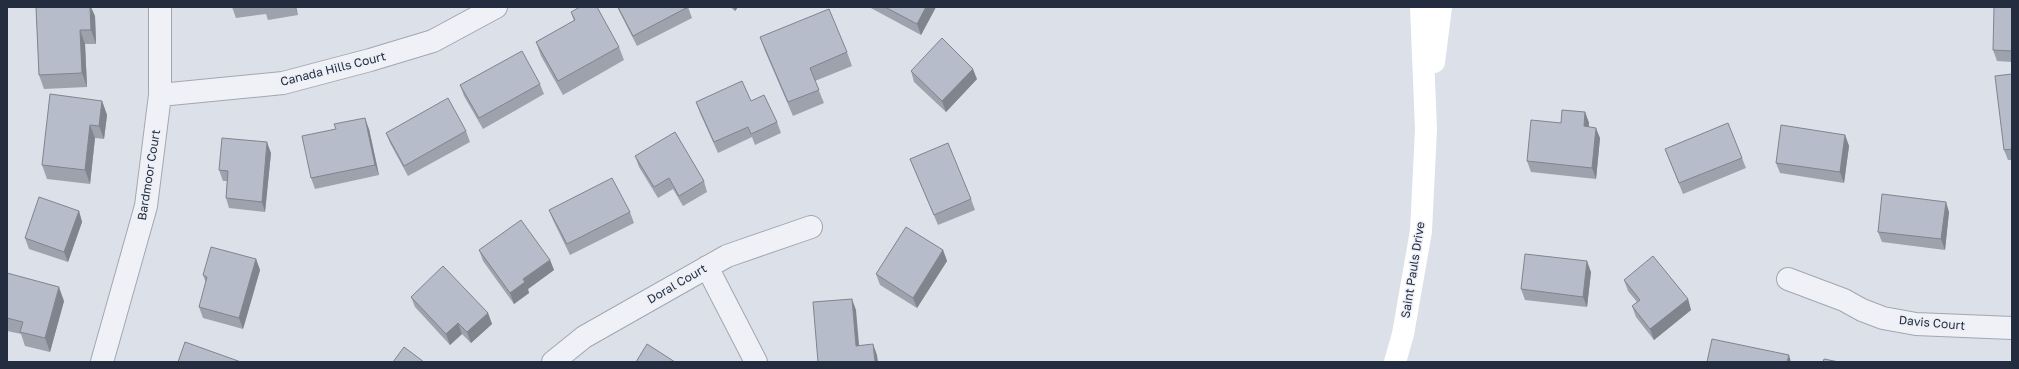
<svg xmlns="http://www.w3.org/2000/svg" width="2019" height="369" font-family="'Golos Text',sans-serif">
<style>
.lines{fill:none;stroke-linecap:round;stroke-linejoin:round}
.street-casing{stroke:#a1a7b2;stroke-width:24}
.street{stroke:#eff1f6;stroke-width:22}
.secondary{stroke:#fff;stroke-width:22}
.wall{fill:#9da2ad}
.shaded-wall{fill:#7f848d}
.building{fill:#b6bcc9;stroke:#7f848d}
.labels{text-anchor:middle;stroke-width:3;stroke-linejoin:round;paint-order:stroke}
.street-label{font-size:12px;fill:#242d40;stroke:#eceff6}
</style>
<rect width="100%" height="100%" fill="#dce0e8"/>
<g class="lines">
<!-- street casing -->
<g class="street-casing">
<path id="street" d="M160,95L283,83L370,60L433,41L496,7
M707,267L756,362
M1788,279L1844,300L1862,310L1883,318L1916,324L2012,328
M102,362L146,206L160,95V7
M553,362L584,337L727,256L811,227"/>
</g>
<!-- street -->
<use href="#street" class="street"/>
<!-- secondary -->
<path class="secondary" d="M1434,62L1441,7
M1395,362L1403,334L1421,231L1426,129L1421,7"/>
</g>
<!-- wall -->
<path class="wall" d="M36,7L95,16L96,44H85L87,87L44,89L39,75Z
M232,7H296L298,15L268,20L266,14L236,18Z
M617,7H688L692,18L637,46Z
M730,7H738L735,11Z
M869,7H936L921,35Z
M2012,7V62L1997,61L1993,50Z
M571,12L619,47L624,60L563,95L541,56L536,42L574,21Z
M760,37L847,52L852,66L815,81L824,103L793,116L765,51Z
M911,71L977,79L946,112L914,82Z
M2012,74V160H2008L2004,150Z
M540,84L544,94L483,129L464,96L460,85Z
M102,101L107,115L104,139L95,138L90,184L47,179L42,165Z
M751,101L777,122L781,133L755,145L752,137L718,153L700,113L696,102Z
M1585,112L1589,123V127L1600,138L1596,179L1531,172L1527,161L1561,123Z
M369,129L379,175L315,189L311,178Z
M466,131L470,142L408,176L390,143L386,133Z
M1845,135L1849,146L1844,183L1780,173L1776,163Z
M1665,149L1742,158L1746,168L1683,194Z
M271,153L265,212L229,208L226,198L227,181H223L219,170Z
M635,156L704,181L707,192L683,206L673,189L658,198L639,167Z
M910,159L971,199L975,210L938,225Z
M549,210L630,212L634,223L570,255L553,220Z
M79,211L82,222L68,262L29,249L25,238Z
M1949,212L1945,250L1882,242L1878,232Z
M479,250L550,260L554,270L528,289L529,293L514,304L483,261Z
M943,250L947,261L917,308L880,285L876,274Z
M256,259L260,270L243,329L203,318L199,307L206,283L203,275Z
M1591,272L1587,307L1525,300L1521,289Z
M7,273L64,301L50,352L25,346L21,334L7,331Z
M1624,280L1688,299L1691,310L1654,340L1636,317L1632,306L1637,302L1628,291Z
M411,297L488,313L492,324L471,343L462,334L450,345L415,307Z"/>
<!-- shaded-wall -->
<path class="shaded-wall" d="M90,7H91L95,16L96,44L91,30Z
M295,7H296L298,15Z
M734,7H738L735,11Z
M926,7H936L921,35L917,24Z
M80,30L85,44L87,87L82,73Z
M973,69L977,79L946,112L942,101Z
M102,101L107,115L104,139L99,126Z
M1585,112L1589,123L1588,137L1584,126Z
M365,118L369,129L379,175L375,165Z
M90,125L95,138L90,184L85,170Z
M1596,128L1600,138L1596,179L1592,168Z
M1845,135L1849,146L1844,183L1840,172Z
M267,142L271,153L265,212L262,202Z
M1946,202L1949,212L1945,250L1941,239Z
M79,211L82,222L68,262L64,252Z
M943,250L947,261L917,308L913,298Z
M256,259L260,270L243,329L239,318Z
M550,260L554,270L528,289L529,293L514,304L510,293L523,279Z
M1587,261L1591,272L1587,307L1583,297Z
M59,287L64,301L50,352L45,338Z
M852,299L856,310L860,356L856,346Z
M1688,299L1691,310L1654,340L1650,329Z
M488,313L492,324L471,343L467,332Z
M458,323L462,334L450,345L446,334Z
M873,344L877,355L878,362H875Z
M1789,355L1791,362H1787Z"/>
<!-- building -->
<path class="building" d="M36,7H90L91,30H80L82,73L39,75Z
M580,7H597L619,47L558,81L536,42L575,20L571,12Z
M618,7H688L633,36Z
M885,7H926L917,24Z
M1994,7H2012V51L1993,50Z
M829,9L847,52L810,68L819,90L788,102L760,37Z
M942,38L973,69L942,101L911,71Z
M522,51L540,84L479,118L460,85Z
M2012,74V149L2004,150L1995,76Z
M742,81L751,101L764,95L777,122L751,134L748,127L714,142L696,102Z
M50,94L102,101L99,126L90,125L85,170L42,165Z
M448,98L466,131L404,166L386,133Z
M1562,110L1585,112L1584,126L1596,128L1592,168L1527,161L1531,120L1561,123Z
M365,118L375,165L311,178L302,136L336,129L334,124Z
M1728,123L1742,158L1679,183L1665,149Z
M1781,125L1845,135L1840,172L1776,163Z
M675,132L704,181L679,196L669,178L654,187L635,156Z
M222,138L267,142L262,202L226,198L228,171L219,170Z
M948,143L971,199L934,215L910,159Z
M612,178L630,212L567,244L549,210Z
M1882,194L1946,202L1941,239L1878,232Z
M39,197L79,211L64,252L25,238Z
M521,220L550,260L523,279L525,282L510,293L479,250Z
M906,227L943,250L913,298L876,274Z
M211,247L256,259L239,318L199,307L207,277L203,275Z
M1525,254L1587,261L1583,297L1521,289Z
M1653,256L1688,299L1650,329L1632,306L1640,300L1624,280Z
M443,266L488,313L467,332L458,323L446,334L411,297Z
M7,273L59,287L45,338L20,332L23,322L7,318Z
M852,299L856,346L873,344L875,362H818L813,302Z
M1712,339L1789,355L1787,362H1707Z
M185,342L241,362H178Z
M647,344L675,362H636Z
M404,347L424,362H393Z
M1824,359L1839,362H1823Z"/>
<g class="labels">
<!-- street labels -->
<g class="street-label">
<text transform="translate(333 69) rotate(-14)" y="4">Canada Hills Court</text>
<text transform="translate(149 175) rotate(-81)" y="4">Bardmoor Court</text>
<text transform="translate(1413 270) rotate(-81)" y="4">Saint Pauls Drive</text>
<text transform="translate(677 284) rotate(-30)" y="4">Doral Court</text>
<text transform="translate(1932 323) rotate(5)" y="4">Davis Court</text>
</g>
</g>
<!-- border -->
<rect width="2019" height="369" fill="none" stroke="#242d40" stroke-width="16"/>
</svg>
